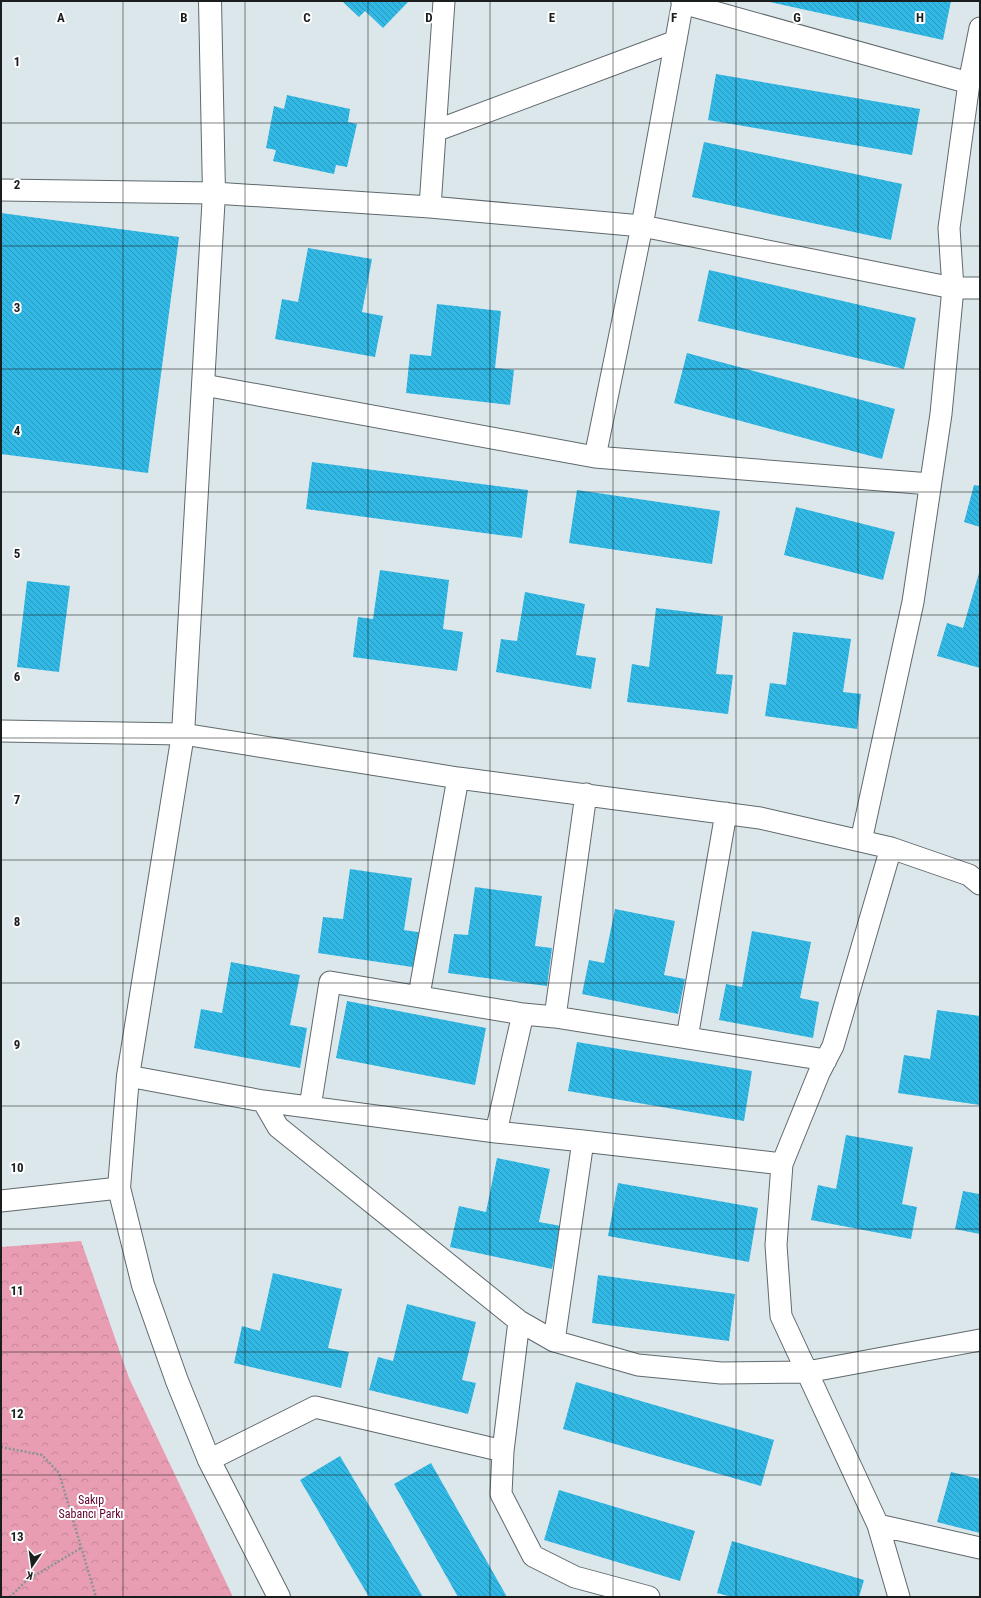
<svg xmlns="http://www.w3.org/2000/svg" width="981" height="1598" font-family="'Roboto Condensed',sans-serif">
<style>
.forest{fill:url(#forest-crowns)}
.building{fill:url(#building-back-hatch)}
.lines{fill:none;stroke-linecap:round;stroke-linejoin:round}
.minor-casing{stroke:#60696d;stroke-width:23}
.tertiary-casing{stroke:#60696d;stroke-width:24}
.path{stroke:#8b9396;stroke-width:2.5;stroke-dasharray:2 2;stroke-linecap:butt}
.minor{stroke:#fff;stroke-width:21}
.tertiary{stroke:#fff;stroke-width:22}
.grid{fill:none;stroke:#1a1e1f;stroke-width:1;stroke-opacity:0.55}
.labels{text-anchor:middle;stroke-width:4;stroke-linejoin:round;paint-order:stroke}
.park-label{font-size:12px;fill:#62042f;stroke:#fff}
.grid-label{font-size:13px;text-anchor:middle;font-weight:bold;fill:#1a1e1f;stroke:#fff;stroke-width:4;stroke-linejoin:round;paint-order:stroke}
</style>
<defs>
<pattern id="forest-crowns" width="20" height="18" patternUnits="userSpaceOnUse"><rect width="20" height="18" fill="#e89db2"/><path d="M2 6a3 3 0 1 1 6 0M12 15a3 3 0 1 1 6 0" fill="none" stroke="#c68799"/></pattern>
<pattern id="building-back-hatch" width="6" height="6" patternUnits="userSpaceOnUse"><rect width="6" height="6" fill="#31b8e5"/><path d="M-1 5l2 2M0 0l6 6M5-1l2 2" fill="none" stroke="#2995b9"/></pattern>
</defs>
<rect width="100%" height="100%" fill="#dce7eb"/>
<!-- forest -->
<path class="forest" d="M81,1241L129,1378L233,1597H1V1247Z"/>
<!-- building -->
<path class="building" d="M342,1H409L383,28L365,11L359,17Z
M765,1H951L943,40Z
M716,74L920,109L912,155L708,120Z
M287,95L350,109L348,122L357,124L347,167L336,165L334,174L273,161L276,150L266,148L274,106L284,109Z
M704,142L902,184L891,240L692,197Z
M1,213L179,237L148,473L1,454Z
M308,248L372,259L362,312L383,316L375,357L275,339L282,299L298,302Z
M709,270L916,318L904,369L698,321Z
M437,304L501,311L495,368L514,370L510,405L406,393L410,354L431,356Z
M687,353L895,409L882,459L674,403Z
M312,462L528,490L522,538L306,509Z
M974,485L980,486V527L964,522Z
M577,490L720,511L712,564L569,543Z
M796,507L895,532L883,580L784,555Z
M380,570L449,580L443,629L463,632L457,671L353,657L358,617L373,619Z
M979,573L980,574V668L937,656L947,623L963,628Z
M27,581L70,586L59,672L17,667Z
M525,592L585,604L576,655L596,658L591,689L496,672L501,639L517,641Z
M656,608L723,616L716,674L733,675L728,714L627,702L632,664L649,667Z
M793,632L851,639L843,692L861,694L857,729L765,716L770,683L786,685Z
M350,869L412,878L404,930L424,933L419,968L318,953L323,917L343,919Z
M475,887L542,896L535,946L552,948L547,986L448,973L454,934L468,935Z
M615,909L675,921L664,975L685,979L678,1014L582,994L589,960L604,963Z
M752,931L811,942L800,998L819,1002L813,1038L719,1020L726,984L742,987Z
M231,962L300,975L290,1025L307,1028L300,1068L194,1048L201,1009L222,1013Z
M347,1001L486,1028L475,1085L336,1058Z
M937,1010L980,1016V1105L898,1093L904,1055L930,1059Z
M577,1042L752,1071L744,1121L568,1091Z
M846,1135L913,1147L902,1204L917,1207L911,1239L811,1220L818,1185L836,1189Z
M497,1158L550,1169L539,1222L561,1226L552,1269L450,1247L459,1206L486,1212Z
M618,1183L758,1208L749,1262L608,1236Z
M963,1191L979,1194L980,1191V1234L955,1229Z
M273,1273L342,1289L328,1348L349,1352L341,1388L234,1363L242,1326L260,1331Z
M598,1275L735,1294L729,1341L592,1323Z
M407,1304L476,1322L462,1380L476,1383L468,1414L369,1390L378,1357L393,1361Z
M576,1382L774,1440L761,1486L563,1429Z
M340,1456L423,1597H369L300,1480Z
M431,1463L507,1597H458L394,1484Z
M951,1472L980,1479V1533L937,1522Z
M559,1490L695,1531L680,1581L544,1540Z
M732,1541L864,1580L859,1597H732L717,1593Z"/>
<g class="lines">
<!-- minor casing -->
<g class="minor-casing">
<path id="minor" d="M682,3L969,83
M435,131L676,41
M1,190L214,193L430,207L642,226L953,288H980
M430,207L444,1
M204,385L595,457L930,484
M595,457L642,226L683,1
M1,731L183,734L458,778L760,818L891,848L969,875L980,884
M861,841L913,602L941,414L953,288L949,228L969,83L980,28
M891,848L833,1046L819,1073L782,1164L776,1245L781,1316L878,1525L899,1597
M419,995L458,778
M555,1017L586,794
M687,1038L726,813
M128,1076L263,1101L496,1132L583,1141L782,1164
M263,1101L278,1127L519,1321L554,1341L638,1365L721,1373L807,1372L980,1340
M310,1107L330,982L523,1014L555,1017L826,1060
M496,1132L523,1014
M1,1201L119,1188
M519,1321L503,1451L501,1494L533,1556L575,1577L649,1597
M554,1341L583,1141
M209,1460L315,1407L503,1451
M878,1525L980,1548"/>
</g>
<!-- tertiary casing -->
<g class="tertiary-casing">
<path id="tertiary" d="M210,1L214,193L183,734L128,1076L119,1188L143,1285L177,1381L209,1460L279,1597"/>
</g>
<!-- path -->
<path class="path" d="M1,1447L42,1455L59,1473L96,1597
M10,1597L26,1581L81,1548"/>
<!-- minor -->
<use href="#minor" class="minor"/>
<!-- tertiary -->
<use href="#tertiary" class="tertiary"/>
</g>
<!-- grid -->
<path class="grid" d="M123,1V1597M245,1V1597M368,1V1597M490,1V1597M613,1V1597M736,1V1597M858,1V1597M1,123H980M1,246H980M1,369H980M1,492H980M1,615H980M1,738H980M1,860H980M1,983H980M1,1106H980M1,1229H980M1,1352H980M1,1475H980"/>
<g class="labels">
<!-- park labels -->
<g class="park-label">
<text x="91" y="1504">Sakıp<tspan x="91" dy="14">Sabancı Parkı</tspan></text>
</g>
</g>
<g class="grid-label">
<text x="61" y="22">A</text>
<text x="184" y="22">B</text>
<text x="307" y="22">C</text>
<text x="429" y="22">D</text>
<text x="552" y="22">E</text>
<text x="674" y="22">F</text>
<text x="797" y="22">G</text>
<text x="920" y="22">H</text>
<text x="17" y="66">1</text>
<text x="17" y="189">2</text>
<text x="17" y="312">3</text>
<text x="17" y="435">4</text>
<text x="17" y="558">5</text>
<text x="17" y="681">6</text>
<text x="17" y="804">7</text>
<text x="17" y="926">8</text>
<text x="17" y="1049">9</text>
<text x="17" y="1172">10</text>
<text x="17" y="1295">11</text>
<text x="17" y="1418">12</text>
<text x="17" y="1541">13</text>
</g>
<!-- border -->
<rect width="981" height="1598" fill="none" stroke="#1a1e1f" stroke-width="4"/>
<!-- north arrow -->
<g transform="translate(32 1566) rotate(193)" stroke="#ffffff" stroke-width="3" paint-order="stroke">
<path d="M0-3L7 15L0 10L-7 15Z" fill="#1a1e1f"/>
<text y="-6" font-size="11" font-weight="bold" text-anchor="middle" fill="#1a1e1f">K</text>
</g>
</svg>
